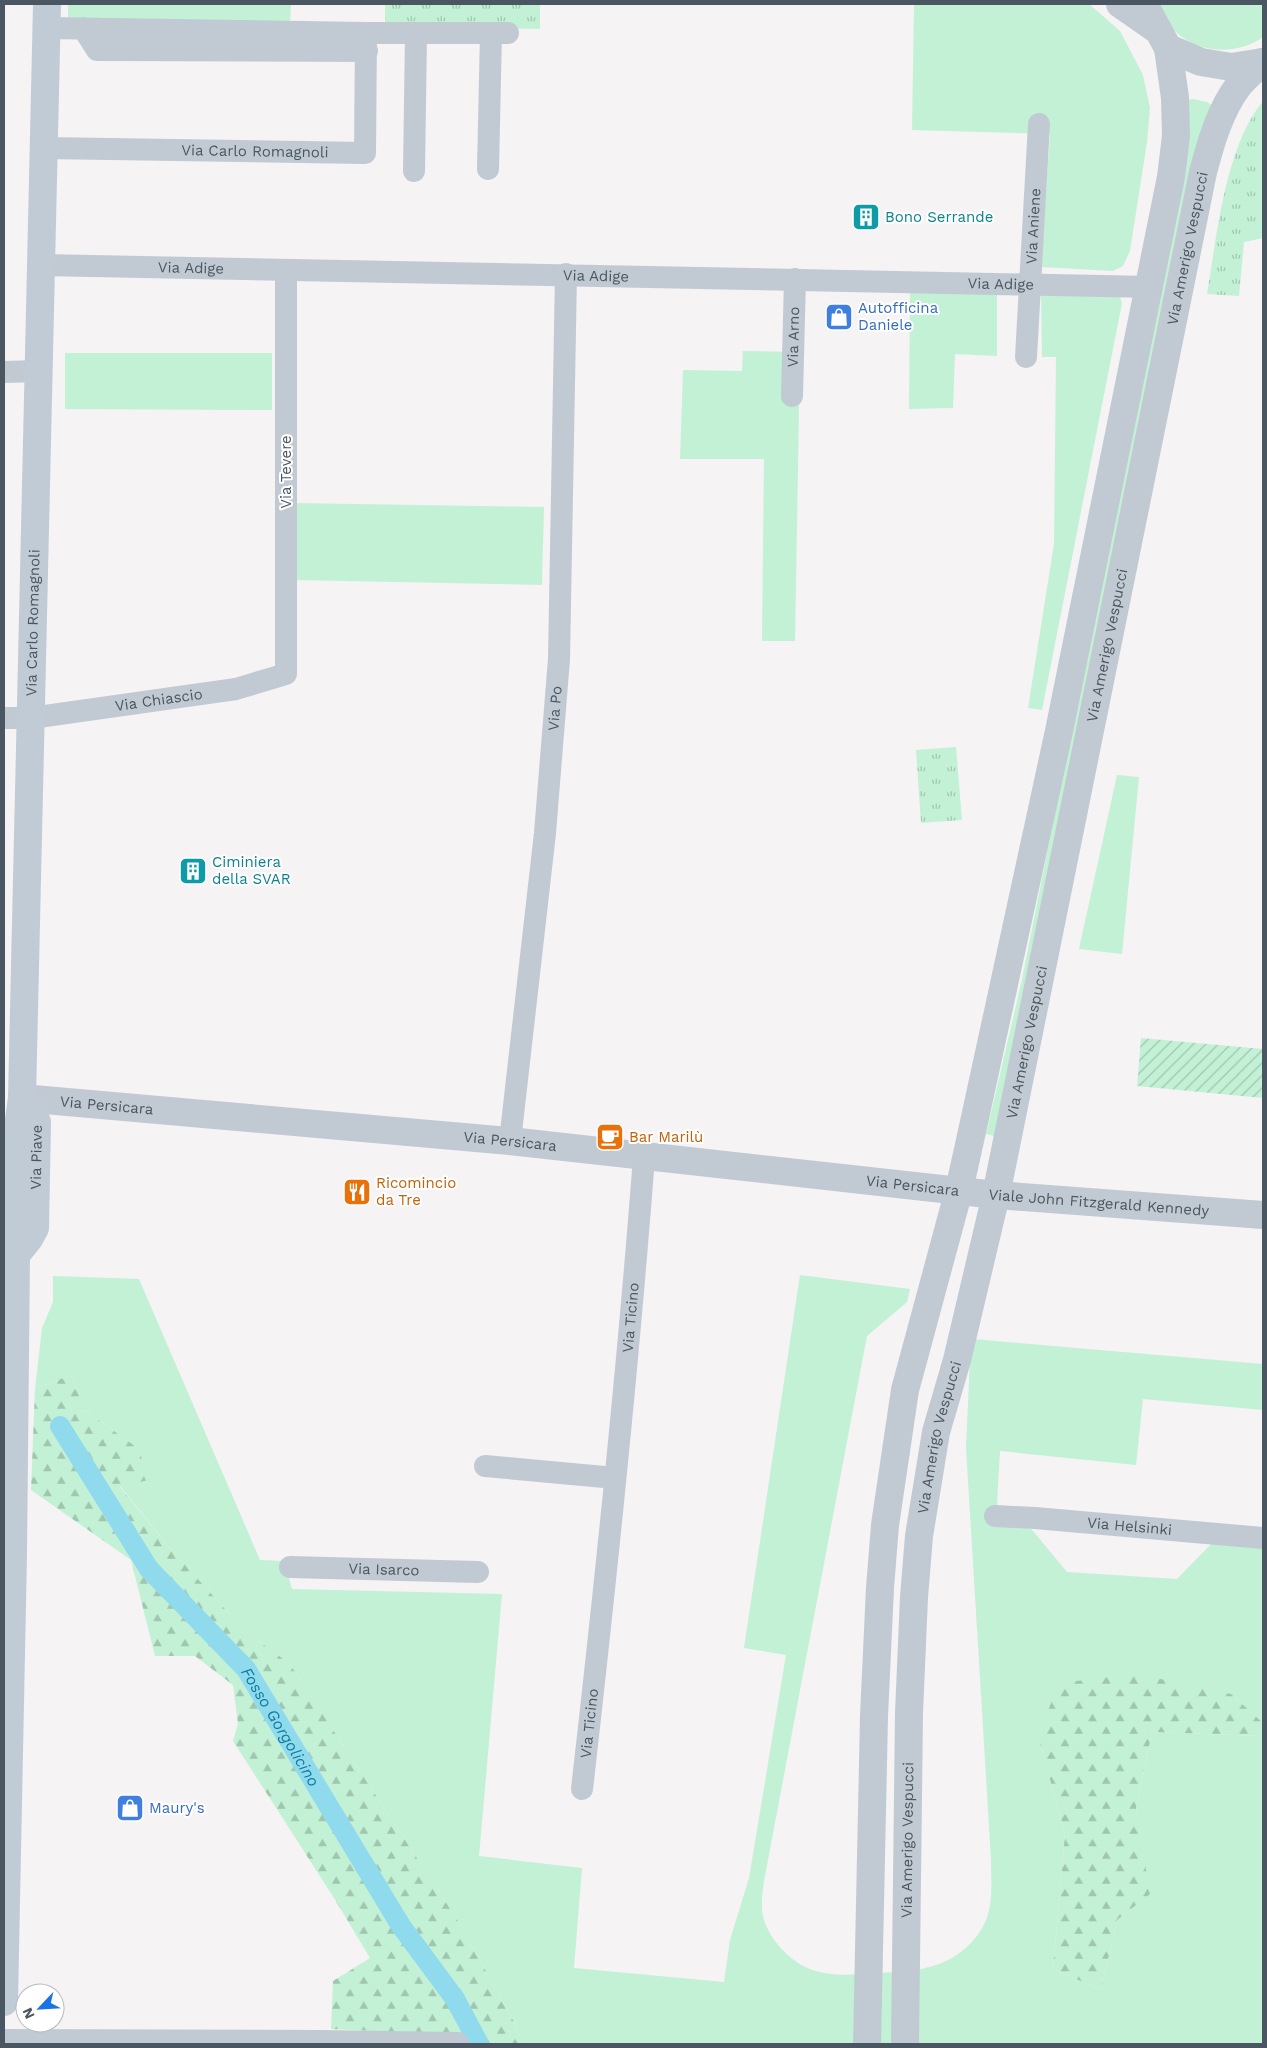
<svg xmlns="http://www.w3.org/2000/svg" width="1267" height="2048" font-family="'Work Sans',sans-serif">
<style>
.grass{fill:#c3f1d5}
.forest{fill:url(#forest-firs)}
.park{fill:url(#park-tufts)}
.garden{fill:url(#garden-furrows)}
.lines{fill:none;stroke-linecap:round;stroke-linejoin:round}
.canal{stroke:#90daee;stroke-width:20}
.minor{stroke:#c1cad2;stroke-width:22}
.tertiary{stroke:#c1cad2;stroke-width:28}
.secondary{stroke:#c1cbd6;stroke-width:28}
.labels{text-anchor:middle;stroke-width:4;stroke-linejoin:round;paint-order:stroke}
.street-label{font-size:15px;fill:#4a5661;stroke:#fff}
.culture-label{font-size:15px;fill:#0d838f;stroke:#fff;text-anchor:start}
.shop-label{font-size:15px;fill:#366cbe;stroke:#fff;text-anchor:start}
.food-label{font-size:15px;fill:#c56008;stroke:#fff;text-anchor:start}
.water-label{font-size:16px;font-style:italic;fill:#0c7c9b;stroke:#fff}
</style>
<defs>
<pattern id="forest-firs" width="22" height="20" patternUnits="userSpaceOnUse" patternTransform="scale(1.25)"><rect width="22" height="20" fill="#c3f1d5"/><path d="M5 1l3.5 6h-7zM16 11l3.5 6h-7z" fill="#a0c6b0"/></pattern>
<pattern id="park-tufts" width="24" height="20" patternUnits="userSpaceOnUse" patternTransform="scale(1.25)"><rect width="24" height="20" fill="#c3f1d5"/><path d="M3 7l-1-3M5 7V3M7 7l1-3M15 17l-1-3M17 17v-4M19 17l1-3" fill="none" stroke="#a0c6b0"/></pattern>
<pattern id="garden-furrows" width="10" height="10" patternUnits="userSpaceOnUse" patternTransform="scale(1.25)"><rect width="10" height="10" fill="#c3f1d5"/><path d="M-1 1l2-2M0 10L10 0M9 11l2-2" fill="none" stroke="#a0c6b0"/></pattern>
</defs>
<rect width="100%" height="100%" fill="#f5f3f3"/>
<!-- grass -->
<path class="grass" d="M68,4H291L290,22L68,20Z
M914,4H1089L1120,31L1143,75L1150,108L1147,142L1130,251L1123,266L1113,271L1041,267L1050,134L912,130Z
M1158,4H1263V37C1234,58 1187,53 1167,21C1163,16 1161,9 1158,4Z
M1193,99L1207,102L1213,106L1204,124L1194,153L994,1136L986,1134L1021,984L1177,201L1187,100Z
M910,292L997,294V356L955,354L953,408L909,409Z
M1041,292L1120,297L1122,303L1042,710L1028,708L1054,544L1056,357H1042Z
M743,351L800,352L795,641H762L764,459H680L683,370L742,371Z
M65,353H272V410L65,409Z
M295,503L544,507L542,585L294,580Z
M1117,775L1139,777L1122,954L1079,949Z
M800,1275L910,1289L907,1302L867,1336L764,1881C762,1895 760,1910 765,1923C773,1944 794,1965 816,1971C835,1977 857,1974 877,1973C916,1971 950,1970 977,1936C995,1913 991,1887 991,1859L966,1448L970,1359L973,1339L1263,1364V1410L1143,1399L1136,1465L1000,1451L996,1522L1028,1525L1067,1572L1177,1579L1214,1541L1263,1546V1723L1231,1694L1038,1736L1065,1834L1053,1969L1101,1990L1117,1920L1149,1894L1136,1808L1152,1732L1263,1736V2044H523L514,2022L460,1924L290,1664L244,1630L169,1547L120,1486L139,1449L86,1411L71,1375L35,1389L42,1328L53,1302V1276L139,1279L260,1560L284,1561L292,1589L502,1594L479,1856L582,1868L574,1968L724,1982L730,1940L749,1878L786,1655L744,1648Z"/>
<!-- forest -->
<path class="forest" d="M71,1375L86,1411L139,1449L148,1480L120,1487L169,1547L244,1630L290,1664L460,1924L514,2022L523,2044H461L456,2035L331,2029L333,1981L370,1958L334,1898L233,1741L238,1724L233,1685L195,1656H155L131,1560L31,1490L35,1389Z
M1137,1674L1231,1694L1263,1723V1736L1152,1732L1136,1808L1150,1894L1117,1920L1101,1990L1053,1969L1065,1834L1038,1736L1059,1683Z"/>
<!-- park -->
<path class="park" d="M385,4H540V29L385,26Z
M1263,101V238L1244,242L1239,296L1207,294C1217,236 1225,147 1263,101Z
M956,747L962,820L921,823L916,750Z"/>
<!-- garden -->
<path class="garden" d="M1141,1038L1263,1049V1098L1137,1086Z"/>
<g class="lines">
<!-- canal -->
<path class="canal" id="s1" d="M60,1426L149,1569L246,1669L401,1926L455,1999L479,2044"/>
<!-- minor -->
<g class="minor">
<path d="M83,28L97,50L367,51"/>
<path d="M366,33H508"/>
<path id="s2" d="M44,148L365,153L366,33L47,28"/>
<path d="M488,169L491,33"/>
<path d="M414,171L416,33"/>
<path id="s3" d="M41,265L1150,287"/>
<path id="s4" d="M1026,357L1039,124"/>
<path d="M4,372L39,371"/>
<path id="s5" d="M792,396L795,279"/>
<path id="s6" d="M4,718H31L236,689L286,674V270"/>
<path id="s7" d="M510,1141L545,833L559,659L566,274"/>
<path d="M485,1466L615,1478"/>
<path id="s8" d="M995,1516L1035,1518L1263,1538"/>
<path id="s9" d="M290,1567L478,1572"/>
<path id="s10" d="M582,1789C606,1579 628,1368 644,1157"/>
<path d="M4,2040L321,2041L458,2043"/>
</g>
<!-- tertiary -->
<g class="tertiary">
<path d="M1120,4L1156,29"/>
<path d="M1144,4L1168,48L1201,62L1231,67L1263,62"/>
<path id="s11" d="M22,1098L510,1141L996,1195L1263,1215"/>
<path d="M867,2044L874,1716L880,1588L885,1525L905,1390L959,1190L971,1136L1059,731L1171,177L1176,136L1175,98L1168,48"/>
<path id="s12" d="M905,2044L909,1713L914,1597L919,1536L936,1432L957,1360L996,1195L1203,172C1211,142 1220,110 1239,85C1246,77 1254,70 1262,62"/>
</g>
<!-- secondary -->
<g class="secondary">
<path id="s13" d="M16,1255L29,1239L35,1228L37,1122L32,1111L22,1098"/>
<path id="s14" d="M4,2002L13,1553L16,1255C0,1195 15,1157 22,1098L47,4"/>
</g>
</g>
<!-- icons -->
<defs>
<g id="building-square" transform="scale(1.4375)"><rect x="-9" y="-9" width="18" height="18" rx="4" fill="#0f9aa8" stroke="#fff"/><path d="M-4-6H4V6H1V3H-1V6H-4ZM-2.5-4.3h1.7v1.8h-1.7ZM.8-4.3h1.7v1.8H.8ZM-2.5-1h1.7V.8h-1.7ZM.8-1h1.7V.8H.8Z" fill="#fff"/></g>
<g id="shop-square" transform="scale(1.4375)"><rect x="-9" y="-9" width="18" height="18" rx="4" fill="#3f7fe0" stroke="#fff"/><path d="M-5-2.5h2.3a2.7 3.5 0 0 1 5.4 0H5L5.5 6h-11ZM-1.5-2.5h3a1.5 2.3 0 0 0-3 0Z" fill="#fff"/></g>
<g id="cafe-square" transform="scale(1.4375)"><rect x="-9" y="-9" width="18" height="18" rx="4" fill="#e8710a" stroke="#fff"/><path d="M-5.5-4.5H6V0H3Q3 3.5 0 3.5H-2.5Q-5.5 3.5-5.5 0ZM3-3.2v2h1.7v-2ZM-6 4.5H4V6H-6Z" fill="#fff"/></g>
<g id="restaurant-square" transform="scale(1.4375)"><rect x="-9" y="-9" width="18" height="18" rx="4" fill="#e8710a" stroke="#fff"/><path d="M-5-6h1v4h1v-4h1v4h1v-4h1v5L-1.5 .5V6h-2V.5L-5-1ZM5-6V6H3V1.5H1.5Q1.5-4 5-6Z" fill="#fff"/></g>
</defs>
<g fill-rule="evenodd">
<use href="#building-square" x="866" y="217"/>
<use href="#shop-square" x="839" y="317"/>
<use href="#building-square" x="193" y="871"/>
<use href="#cafe-square" x="610" y="1137"/>
<use href="#restaurant-square" x="357" y="1192"/>
<use href="#shop-square" x="130" y="1808"/>
</g>
<g class="labels">
<!-- street labels -->
<g class="street-label">
<text dy="5" stroke="none"><textPath href="#s2" startOffset="211">Via Carlo Romagnoli</textPath></text>
<text dy="5" stroke="none"><textPath href="#s4" startOffset="131">Via Aniene</textPath></text>
<text dy="5" stroke="none"><textPath href="#s12" startOffset="1824">Via Amerigo Vespucci</textPath></text>
<text dy="5" stroke="none"><textPath href="#s3" startOffset="150">Via Adige</textPath></text>
<text dy="5" stroke="none"><textPath href="#s3" startOffset="555">Via Adige</textPath></text>
<text dy="5" stroke="none"><textPath href="#s3" startOffset="960">Via Adige</textPath></text>
<text dy="5" stroke="none"><textPath href="#s5" startOffset="59">Via Arno</textPath></text>
<text transform="translate(286 472) rotate(-90)" y="5">Via Tevere</text>
<text dy="5" stroke="none"><textPath href="#s14" startOffset="1381">Via Carlo Romagnoli</textPath></text>
<text dy="5" stroke="none"><textPath href="#s12" startOffset="1419">Via Amerigo Vespucci</textPath></text>
<text dy="5" stroke="none"><textPath href="#s6" startOffset="156">Via Chiascio</textPath></text>
<text dy="5" stroke="none"><textPath href="#s7" startOffset="435">Via Po</textPath></text>
<text dy="5" stroke="none"><textPath href="#s12" startOffset="1014">Via Amerigo Vespucci</textPath></text>
<text dy="5" stroke="none"><textPath href="#s11" startOffset="85">Via Persicara</textPath></text>
<text dy="5" stroke="none"><textPath href="#s11" startOffset="490">Via Persicara</textPath></text>
<text dy="5" stroke="none"><textPath href="#s13" startOffset="104">Via Piave</textPath></text>
<text dy="5" stroke="none"><textPath href="#s11" startOffset="895">Via Persicara</textPath></text>
<text dy="5" stroke="none"><textPath href="#s11" startOffset="1082">Viale John Fitzgerald Kennedy</textPath></text>
<text dy="5" stroke="none"><textPath href="#s10" startOffset="474">Via Ticino</textPath></text>
<text dy="5" stroke="none"><textPath href="#s12" startOffset="609">Via Amerigo Vespucci</textPath></text>
<text dy="5" stroke="none"><textPath href="#s8" startOffset="135">Via Helsinki</textPath></text>
<text dy="5" stroke="none"><textPath href="#s9" startOffset="94">Via Isarco</textPath></text>
<text dy="5" stroke="none"><textPath href="#s10" startOffset="66">Via Ticino</textPath></text>
<text dy="5" stroke="none"><textPath href="#s12" startOffset="204">Via Amerigo Vespucci</textPath></text>
</g>
<!-- culture labels -->
<g class="culture-label">
<text x="885" y="222">Bono Serrande</text>
<text x="212" y="867">Ciminiera<tspan x="212" dy="17">della SVAR</tspan></text>
</g>
<!-- shop labels -->
<g class="shop-label">
<text x="858" y="313">Autofficina<tspan x="858" dy="17">Daniele</tspan></text>
<text x="149" y="1813">Maury's</text>
</g>
<!-- food labels -->
<g class="food-label">
<text x="629" y="1142">Bar Marilù</text>
<text x="376" y="1188">Ricomincio<tspan x="376" dy="17">da Tre</tspan></text>
</g>
<!-- water labels -->
<g class="water-label">
<text dy="6" stroke="none"><textPath href="#s1" startOffset="375">Fosso Gorgolicino</textPath></text>
</g>
</g>
<!-- border -->
<rect width="1267" height="2048" fill="none" stroke="#4a5661" stroke-width="10"/>
<!-- north arrow -->
<g transform="translate(40 2008) rotate(245)"><circle r="24" fill="#ffffff" stroke="#b7bbc0"/>
<path d="M0-4L9 19L0 12L-9 19Z" fill="#1a73e8"/>
<text y="-8" font-size="14" font-weight="bold" text-anchor="middle" fill="#4a5661">N</text>
</g>
</svg>
